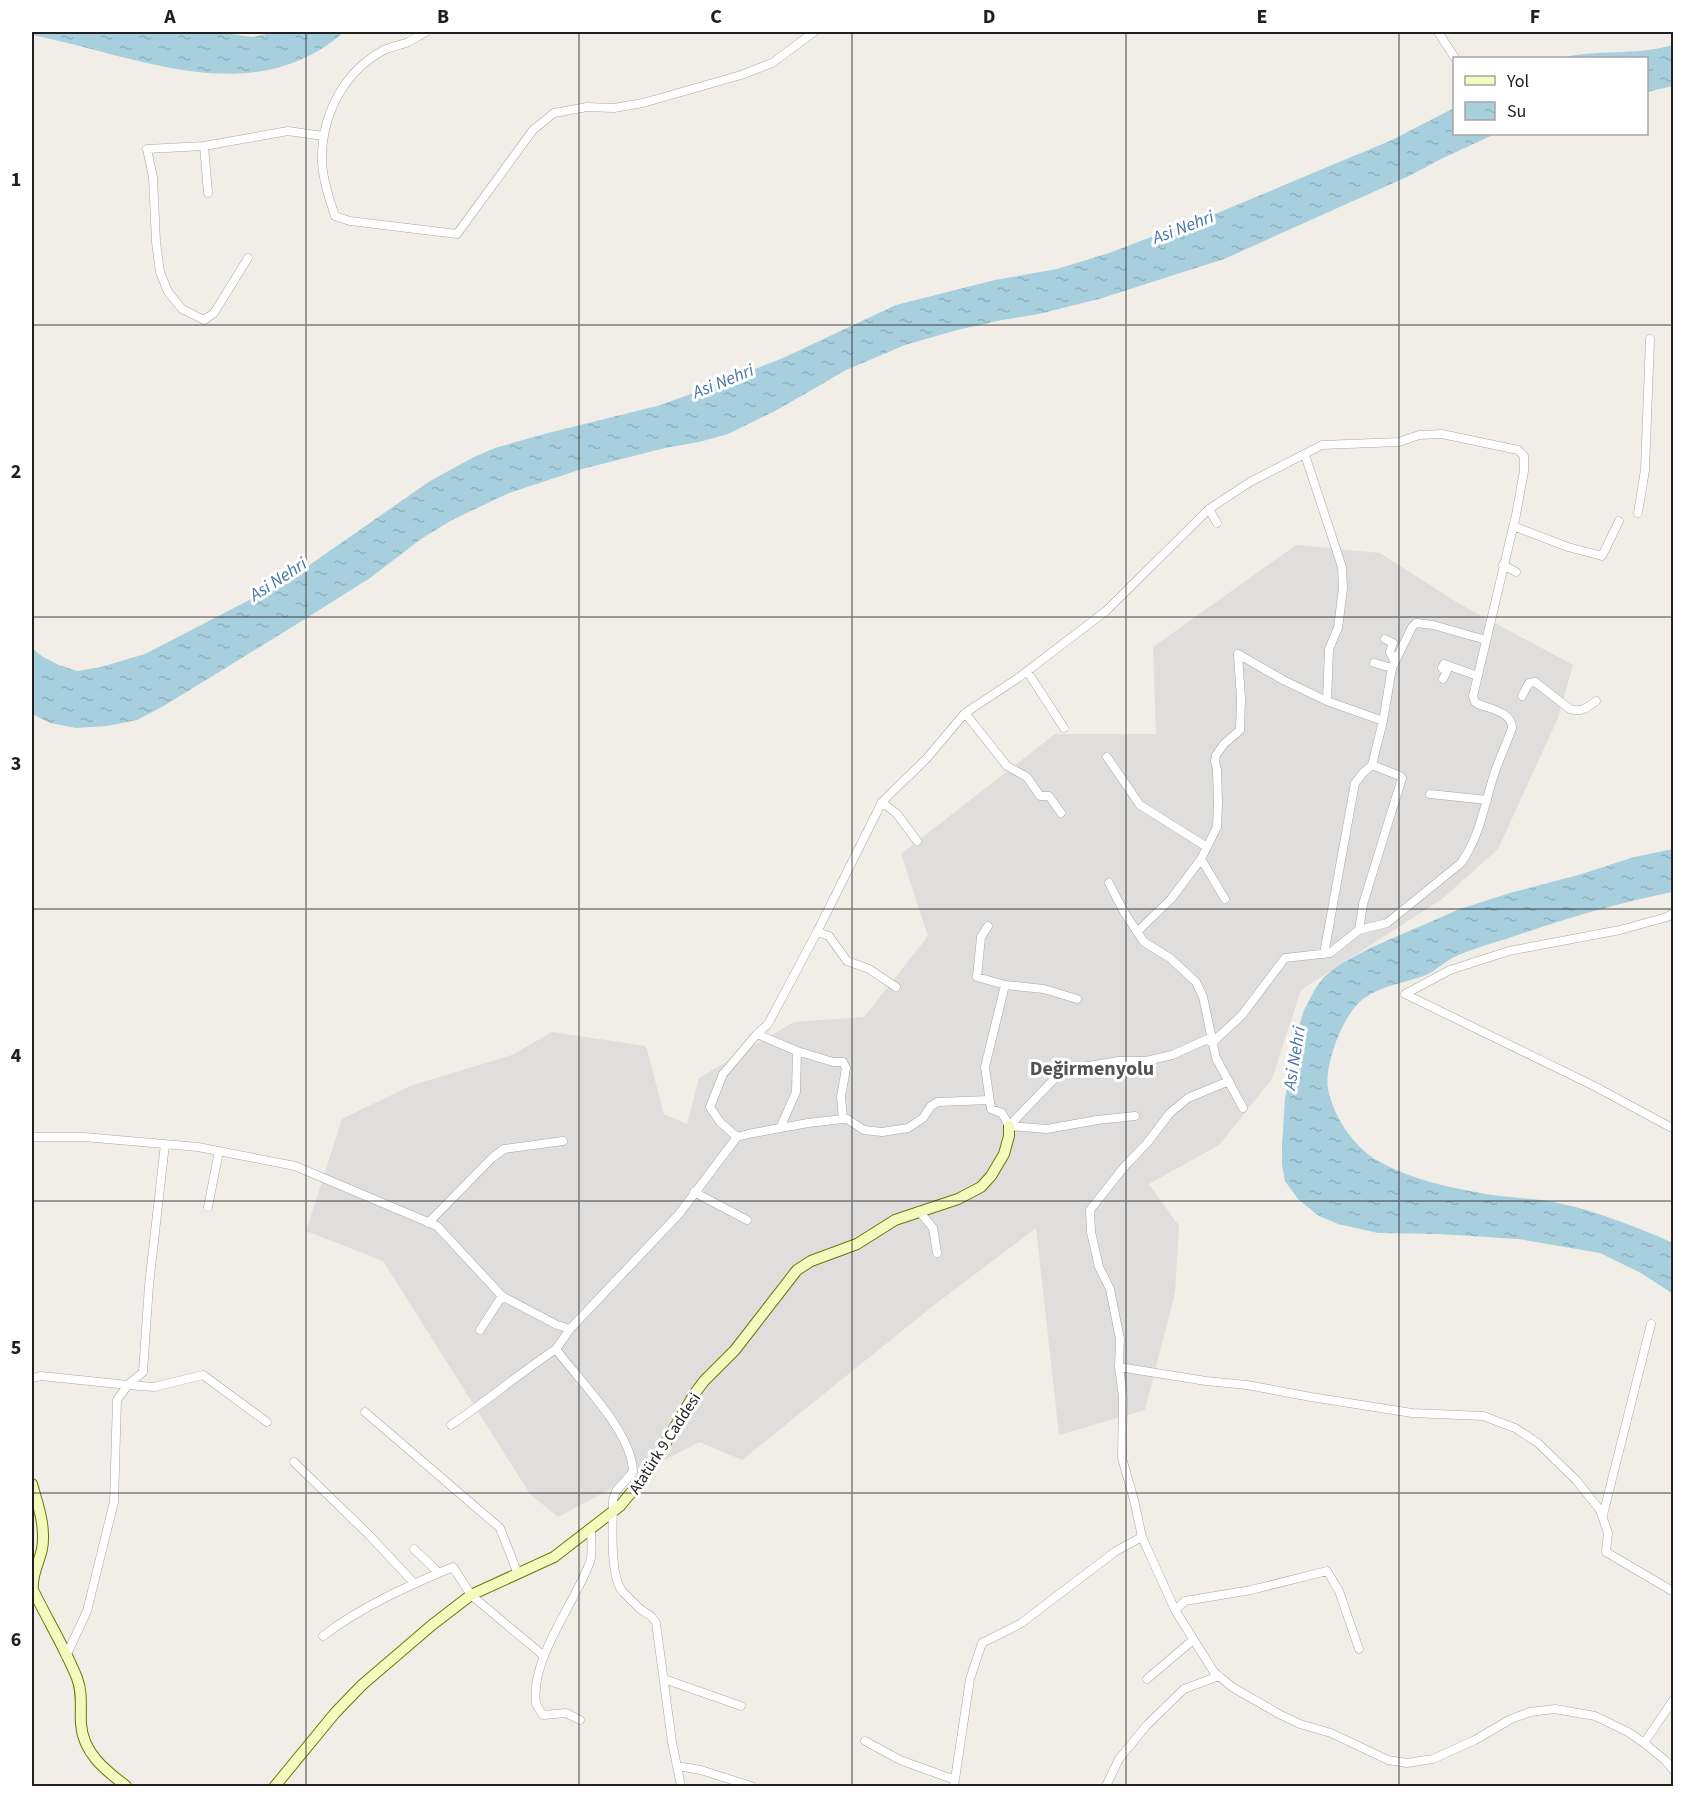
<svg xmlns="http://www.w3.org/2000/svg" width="1705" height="1818" font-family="'Source Sans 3',sans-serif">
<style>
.residential{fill:#dfdedd}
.water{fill:url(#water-ripples)}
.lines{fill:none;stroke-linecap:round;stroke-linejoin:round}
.street-casing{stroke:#a7a7a7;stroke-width:9}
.secondary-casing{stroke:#687a05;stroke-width:12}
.street{stroke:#fff;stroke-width:8}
.secondary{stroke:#f4f9bd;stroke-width:10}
.grid{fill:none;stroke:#202020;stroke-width:1.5;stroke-opacity:0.55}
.labels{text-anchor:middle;stroke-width:6;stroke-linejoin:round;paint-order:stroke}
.street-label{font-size:16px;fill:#202020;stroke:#fff}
.water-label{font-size:18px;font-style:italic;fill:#4975a9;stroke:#fff}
.quarter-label{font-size:20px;font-weight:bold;fill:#535353;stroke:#fff}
.neatline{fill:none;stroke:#202020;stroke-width:2}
.grid-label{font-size:20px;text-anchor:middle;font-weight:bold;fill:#202020}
</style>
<defs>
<pattern id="water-ripples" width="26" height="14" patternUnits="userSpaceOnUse" patternTransform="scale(1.5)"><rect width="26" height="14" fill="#a8cfde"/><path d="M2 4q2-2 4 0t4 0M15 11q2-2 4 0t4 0" fill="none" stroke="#90b1be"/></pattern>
</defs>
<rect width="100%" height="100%" fill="#f1eee7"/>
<!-- residential -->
<path class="residential" d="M1296,545L1380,553L1458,603L1573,665L1558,718L1498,849L1442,899L1301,990L1272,1079L1219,1145L1149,1184L1179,1226L1175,1293L1145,1410L1059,1435L1036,1228L933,1306L742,1460L699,1442L558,1517L530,1494L383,1261L306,1231L342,1119L410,1086L512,1055L552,1032L646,1046L664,1114L687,1124L699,1078L794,1022L864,1017L928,936L901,854L1055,734H1156L1153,647Z"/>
<!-- water -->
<path class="water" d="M32,32H215L253,37L277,32H344C251,113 136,55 32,35Z
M1673,45V86L1647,92L1646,58H1560C1596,49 1636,56 1673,45Z
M1454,108V134H1495L1443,158L1409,176L1224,259L1099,299L1039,314L1002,320L957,330L905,345L846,370L777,410L728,434L699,442L665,448L582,469L509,493L452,520L421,539L370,578L305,619L162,707L137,720L107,726L76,728L50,723L32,714V648L43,657L59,665L77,671L101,667L145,654L288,580L430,481L474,457L495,448L548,433L657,406L691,394L783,358L896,305L995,280L1057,269L1109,253L1151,237L1208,217L1344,160L1392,140Z
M1673,849V892C1621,902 1571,917 1521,934C1500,941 1477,947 1456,956C1445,961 1437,970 1426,975C1405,983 1382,985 1363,999C1343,1014 1324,1065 1328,1089C1333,1116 1354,1147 1378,1161C1410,1179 1450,1188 1486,1194C1511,1198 1538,1198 1563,1204C1598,1212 1640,1228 1673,1243V1294L1641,1273L1600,1253L1518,1239L1438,1234L1378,1233L1338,1224L1319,1216L1298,1199L1285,1181L1282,1165V1145L1285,1098L1293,1060V1047L1304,1010L1315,989L1324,977L1339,965L1370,948L1460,909L1510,893L1582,874L1634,857Z"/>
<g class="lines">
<!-- street casing -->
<g class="street-casing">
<path id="street" d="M426,32C419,35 413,40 406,43C399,45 391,47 384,50C343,72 321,116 322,162C323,180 329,198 335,216L350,221L457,234L533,130L554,113L587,107L614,108L643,103L741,75L772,63L814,32
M1438,32L1455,58
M204,146L208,193
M248,258L214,313L204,320L182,309L168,292L160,272L156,242L153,177L147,149L204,146L288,131L323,136
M1305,455L1342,567L1343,588L1338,628L1329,649L1327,701L1383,721
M1209,509L1217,523
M1638,513L1645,470L1650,339
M1513,526L1568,547L1602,556L1619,521
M1503,565L1516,572
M1385,639L1393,643L1390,652L1395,663
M1374,663L1392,668
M1027,671L1064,728
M1443,679L1447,671L1442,668L1444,664L1478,676
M1522,696L1529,683L1535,682L1570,709C1581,713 1588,707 1596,701
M965,713L1007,766L1027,777L1040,796H1049L1061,813
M1107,757L1140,805L1207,847
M1430,794L1487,800
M882,802L897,814L917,841
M1201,859L1225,899
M1109,883L1124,912L1144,942L1170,958L1196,982L1203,997L1216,1058L1243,1108
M1674,913L1667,917L1620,930L1509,951L1450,970L1405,994L1594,1086L1674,1129
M988,926L981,937L977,977L1005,985L1044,989L1077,999
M1359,930L1363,904L1402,778L1400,776L1372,765
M817,932L829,936L847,961L869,969L896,987
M1137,932L1171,899L1201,859L1217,827L1218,802L1217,770L1215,761L1216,755L1224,744L1240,730L1241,699L1238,654L1283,680L1327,701
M1324,954L1355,783L1363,773L1372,765L1383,721L1392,668L1412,627L1416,623L1433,625L1486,640
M1005,985L985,1067L991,1109L1002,1113L1009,1126L1047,1129L1097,1120L1135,1116
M757,1034L797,1051
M1229,1081L1188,1098L1170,1113L1147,1143L1124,1167L1090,1210L1091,1232L1099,1267L1110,1289L1120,1339L1119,1367L1123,1397L1122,1458L1134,1500L1142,1537L1175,1610L1214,1672L1232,1687L1279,1714L1300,1724L1331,1733L1388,1760L1407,1763L1433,1759L1475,1740L1511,1719L1530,1712L1555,1709L1595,1716L1628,1732L1644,1743L1674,1699
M1009,1126L1057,1076L1082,1067L1119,1061H1146L1172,1055L1210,1038
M780,1128L796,1092L797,1051L833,1062H843L846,1068L841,1097L843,1119
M32,1137H84L198,1147L295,1166L437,1226L502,1296L557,1325L570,1329
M737,1137L720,1122L710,1107L723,1074L757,1034L768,1024L817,932L882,802L927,758L965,713L1018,678L1106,611L1209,509L1250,482L1322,445L1399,442L1419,435L1442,434L1518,450L1524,456V471L1516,515L1473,696L1475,702L1478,704C1491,709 1512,712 1512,728C1506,746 1497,763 1492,781C1484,808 1478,840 1461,863L1387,923L1359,930L1330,953L1285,958L1242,1015L1212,1043
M165,1144L149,1285L143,1372L128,1385L154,1387L203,1375L267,1422
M694,1192L747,1220
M208,1207L219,1151
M919,1211L933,1228L937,1253
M428,1223L492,1158L504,1149L563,1141
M480,1330L502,1296
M1119,1367L1206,1381L1247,1385L1311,1397L1412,1413L1483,1416L1515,1428L1538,1443L1576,1480L1600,1510L1608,1533L1606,1552L1674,1592
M32,1378L41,1376L128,1385
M365,1412L500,1528L518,1574
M451,1425C487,1401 520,1373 556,1349
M294,1462L369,1535L414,1583
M1603,1515L1651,1324
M414,1549L439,1573
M1175,1610L1185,1601L1251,1590L1327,1571L1339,1591L1359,1649
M323,1636C362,1606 408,1586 453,1567L471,1595L544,1656
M66,1656L87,1611L114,1502L117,1400L128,1385
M664,1679L741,1706
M1147,1679L1193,1640
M580,1720L566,1713L543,1715C540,1711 537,1707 536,1703C530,1659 575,1603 590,1562C593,1553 591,1540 591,1530
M865,1741L900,1760L955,1780
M1644,1743L1665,1760L1674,1771
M677,1766L701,1770L751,1786
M681,1786L672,1742L656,1623C651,1613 647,1615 639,1608C634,1603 628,1597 623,1592C609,1577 613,1521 613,1500L616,1491L633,1472C632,1431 579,1381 556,1349L570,1329L679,1214L737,1137L748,1134L808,1123L843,1119H847L864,1130L882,1132L908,1128L923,1118L931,1106L938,1102L989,1100
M954,1786L970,1679L982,1643L1020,1624L1116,1551L1142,1537
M1106,1786L1119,1759L1147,1725L1184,1689L1219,1676"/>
</g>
<!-- secondary casing -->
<g class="secondary-casing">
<path id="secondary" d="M32,1484C38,1505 46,1527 42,1549C39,1563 31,1576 33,1590C47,1619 65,1648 77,1678C83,1694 80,1708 81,1724C83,1753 105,1770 126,1786
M275,1786L335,1713L362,1685L432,1625L471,1595L554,1557L620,1506L649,1471L695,1393L704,1381L735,1350L797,1270L811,1261L857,1244L895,1220L958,1199L981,1187L991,1176L1004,1154L1009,1136V1126"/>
</g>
<!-- street -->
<use href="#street" class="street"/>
<!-- secondary -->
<use href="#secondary" class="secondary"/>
</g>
<!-- grid -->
<path class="grid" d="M306,32V1786M579,32V1786M852,32V1786M1126,32V1786M1399,32V1786M32,325H1674M32,617H1674M32,909H1674M32,1201H1674M32,1493H1674"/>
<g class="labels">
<!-- street labels -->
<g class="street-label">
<text transform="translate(664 1443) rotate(-57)" y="6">Atatürk 9 Caddesi</text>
</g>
<!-- water labels -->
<g class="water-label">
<text transform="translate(1183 227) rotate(-21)" y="6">Asi Nehri</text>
<text transform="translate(723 381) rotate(-22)" y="6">Asi Nehri</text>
<text transform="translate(278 579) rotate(-33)" y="6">Asi Nehri</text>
<text transform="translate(1294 1058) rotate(-81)" y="6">Asi Nehri</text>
</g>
<!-- quarter labels -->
<g class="quarter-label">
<text x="1092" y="1075">Değirmenyolu</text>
</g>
</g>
<!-- border -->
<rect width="1705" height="1818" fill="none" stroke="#ffffff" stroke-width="66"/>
<!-- legend -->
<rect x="1453" y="57" width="195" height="78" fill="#ffffff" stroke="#a6a6a6" stroke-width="1.5"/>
<rect x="1465" y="76" width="30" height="9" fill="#f4f9bd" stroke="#a6a6a6" stroke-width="1.5"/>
<text x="1507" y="87" font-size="18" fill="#202020">Yol</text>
<rect x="1465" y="102" width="30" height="18" fill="url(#water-ripples)" stroke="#a6a6a6" stroke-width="1.5"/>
<text x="1507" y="117" font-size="18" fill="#202020">Su</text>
<rect x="33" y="33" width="1639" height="1752" class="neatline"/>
<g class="grid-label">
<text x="170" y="23">A</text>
<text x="443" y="23">B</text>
<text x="716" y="23">C</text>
<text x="989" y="23">D</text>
<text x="1262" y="23">E</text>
<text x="1535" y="23">F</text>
<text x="16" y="186">1</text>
<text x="16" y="478">2</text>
<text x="16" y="770">3</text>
<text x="16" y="1062">4</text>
<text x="16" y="1354">5</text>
<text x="16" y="1646">6</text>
</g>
</svg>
